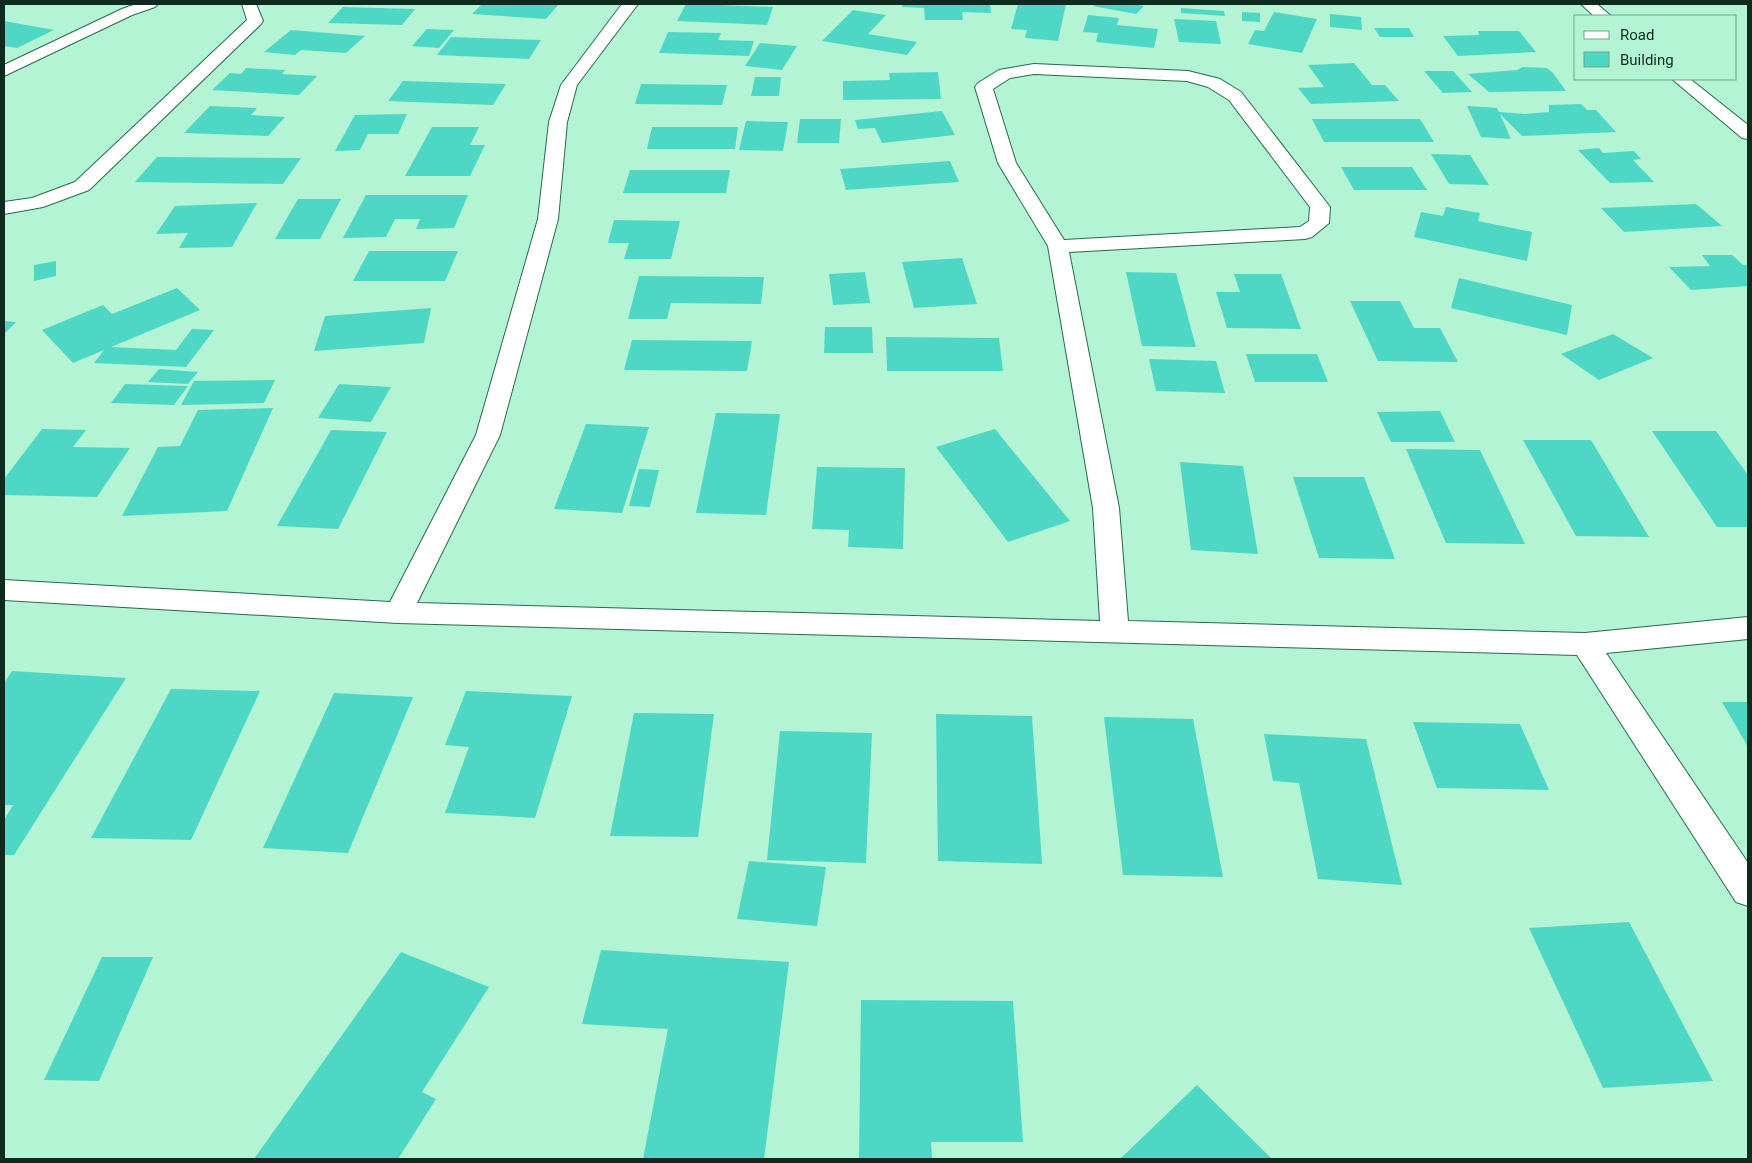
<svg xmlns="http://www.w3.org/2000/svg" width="1752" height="1163" font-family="Roboto,sans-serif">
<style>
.building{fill:#4fd7c6}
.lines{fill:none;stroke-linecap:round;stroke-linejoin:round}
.minor-casing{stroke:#28694e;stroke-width:2}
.minor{fill:#fff;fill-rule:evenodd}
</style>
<rect width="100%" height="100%" fill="#b2f4d4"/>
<!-- building -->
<path class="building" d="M482,4H559L546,19L472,14Z
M686,4H698L773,7L767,25L677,21Z
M903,4H990L991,13L962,12L963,20H925L924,8L902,7Z
M1018,4H1066L1058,41L1025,38L1027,30L1011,29Z
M1095,4H1133L1144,6L1136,14L1093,6Z
M343,7L415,9L402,25L328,23Z
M1181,8L1224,11L1225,16L1181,13Z
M853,10L886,15L868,34L917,42L907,55L822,41Z
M1242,12L1260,13V22L1242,21Z
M1274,12L1317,19L1302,53L1248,44L1255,30L1264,31Z
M1330,14L1361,17L1362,30L1330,27Z
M1088,15L1119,18L1117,25L1158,29L1154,48L1096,42L1098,33L1083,32Z
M1174,19L1216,21L1221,44L1179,42Z
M4,21L54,30L17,48L4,46Z
M1374,28H1409L1414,37H1380Z
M427,29L454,30L439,48L412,46Z
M291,30L365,36L346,53L301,50L295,55L264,52Z
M1478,31H1519L1536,52L1458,56L1443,36L1479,35Z
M668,32L721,33L718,40L754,41L749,56L659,53Z
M451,37L541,40L529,59L437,55Z
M760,43L797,46L782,70L745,66Z
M1354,63L1372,85H1385L1399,101L1311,104L1298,88L1324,87L1308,65Z
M1523,67L1547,68L1553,73L1566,91L1489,92L1468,74L1517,70Z
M246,68L285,70L282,74L317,76L299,95L212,90L230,73L241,74Z
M1424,71H1453L1472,92L1443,93Z
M938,72L941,99L843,100V81L890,80L889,73Z
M755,77H781L779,96H751Z
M403,81L506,84L493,105L388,101Z
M641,84L727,85L722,105L635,104Z
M1581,104L1587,110H1596L1616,132L1522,136L1500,114L1511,139L1481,137L1467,106L1497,108L1499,112L1525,114L1549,112V105Z
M210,106L257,108L251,115L285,117L268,136L184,133Z
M942,111L955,135L882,143L875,128L858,129L855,120Z
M407,114L398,134H368L360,150L335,151L355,115Z
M800,119H841L839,143H797Z
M1312,119H1420L1434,142H1324Z
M746,121L788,122L783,151L739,150Z
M432,127H479L470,145H485L470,176H405Z
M652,127H738L735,149H647Z
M1599,148L1603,153L1634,151L1641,159L1633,160L1654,182L1610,183L1578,150Z
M1431,154L1470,155L1489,185L1449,184Z
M157,157L301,158L283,184L135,182Z
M950,161L959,182L846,190L840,169Z
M1341,167H1412L1427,190H1354Z
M630,170H730L726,193H623Z
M366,195H468L454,228L416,229L420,219H395L386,237L343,238Z
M298,199H341L320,239H275Z
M257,203L232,247L179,248L188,233L156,234L175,206Z
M1696,204L1722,226L1624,232L1601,208Z
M1446,207L1480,213L1478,221L1532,232L1527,261L1414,237L1421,212L1443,216Z
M614,220L680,221L671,259H624L629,243H608Z
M369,251H458L445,281H353Z
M1702,255H1732L1743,265H1748V286L1691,290L1669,267L1710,266Z
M962,258L977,304L914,308L902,262Z
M56,261V276L34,281V265Z
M865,272L870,303L833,305L829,274Z
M1126,272L1176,273L1196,347L1142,346Z
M1234,274H1281L1301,329L1227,328L1216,292H1240Z
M639,276L764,277L761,304L671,303L667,319H628Z
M1459,278L1572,305L1567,335L1451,308Z
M177,288L200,310L111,347L176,350L192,329L214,330L186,367L94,363L104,350L73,363L42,330L103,305L112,314Z
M1350,301H1400L1414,328H1440L1458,362L1378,361Z
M431,308L424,343L314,351L325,316Z
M4,321L16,322L4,334Z
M825,327H872L873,353H824Z
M1613,334L1653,358L1599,380L1561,354Z
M886,337L999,338L1003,371H887Z
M632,340L752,341L747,371L624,370Z
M1246,354H1317L1328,382H1255Z
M1149,359L1216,361L1225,393L1156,391Z
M159,369L198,372L188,384L148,382Z
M275,380L264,403L181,405L194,381Z
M125,384L188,386L174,405L111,403Z
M339,384L391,387L371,422L318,418Z
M273,408L227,511L122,516L158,447L180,446L198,410Z
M1440,411L1455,442H1391L1377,412Z
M716,413L780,414L766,515L696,513Z
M586,424L649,427L622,513L554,509Z
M42,429L86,430L73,447L130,448L97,497L4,495V479Z
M995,429L1070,521L1008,542L936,447Z
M331,430L387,432L338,529L277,526Z
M1652,431H1716L1748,475V527H1717Z
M1523,440H1591L1649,537L1576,536Z
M1406,449L1480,450L1525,544L1446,543Z
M1180,462L1243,466L1258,554L1191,550Z
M817,467L905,468L903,549L848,547L849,530L812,529Z
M639,469L659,470L650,507L629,506Z
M1293,477H1364L1395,559L1319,558Z
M12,671L126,678L14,855H4V820L13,805H4V683Z
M171,689L260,691L191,840L91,838Z
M466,691L572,696L535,818L445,813L469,747L445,745Z
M334,693L413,697L348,853L263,848Z
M1722,702H1748V747Z
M634,713L714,714L698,837L610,836Z
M936,714L1032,716L1042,864L938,861Z
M1104,717L1193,719L1223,877L1123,875Z
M1413,722L1520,724L1549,790L1437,788Z
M780,731L872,733L866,863L767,860Z
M1264,734L1366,739L1402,885L1318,879L1299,783L1273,781Z
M749,861L826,867L817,926L737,919Z
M1629,922L1713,1081L1603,1088L1529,928Z
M601,950L789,962L764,1159H643L668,1029L582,1024Z
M401,952L489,987L422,1092L436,1099L398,1159H254Z
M102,957H153L99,1081L44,1080Z
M861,1000L1013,1001L1023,1142H931L932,1159H859Z
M1197,1085L1272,1159H1120Z"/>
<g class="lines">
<!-- minor casing -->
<g class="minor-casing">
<path id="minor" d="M136,4H158L155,7L132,15L4,76V65L122,9Z
M242,4H256L263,21L261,24L89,190L43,207L4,214V202L32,198L75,182L247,20Z
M622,4H638L577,85L567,122L558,219L500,435L417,603L1100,621L1093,508L1048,246L998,163L975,87L978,83L999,70L1034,64L1188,71L1220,79L1241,92L1330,207L1329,223L1312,237L1305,239L1069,252L1119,508L1128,621L1585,633L1748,617V639L1606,653L1748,863V906L1736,902L1577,655L398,623L4,600V580L390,602L476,435L538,219L549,122L561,85ZM1034,74L1187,81L1208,87L1229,100L1310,207L1309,221L1300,227L1064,240L1016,163L993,89L1010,78Z
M1581,4H1597L1611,16H1594Z
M1672,79H1690L1748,125V139L1742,138Z"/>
</g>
<!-- minor -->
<use href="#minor" class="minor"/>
</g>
<!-- border -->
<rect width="1752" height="1163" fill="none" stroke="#0f2a1e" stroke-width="10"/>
<!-- legend -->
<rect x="1574" y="15" width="162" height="65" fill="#b2f4d4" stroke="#71a38b"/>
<rect x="1584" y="31" width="25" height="8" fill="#ffffff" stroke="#71a38b"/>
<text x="1620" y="40" font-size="15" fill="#0f2a1e">Road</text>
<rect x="1584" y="52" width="25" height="15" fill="#4fd7c6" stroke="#71a38b"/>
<text x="1620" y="65" font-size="15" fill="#0f2a1e">Building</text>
</svg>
